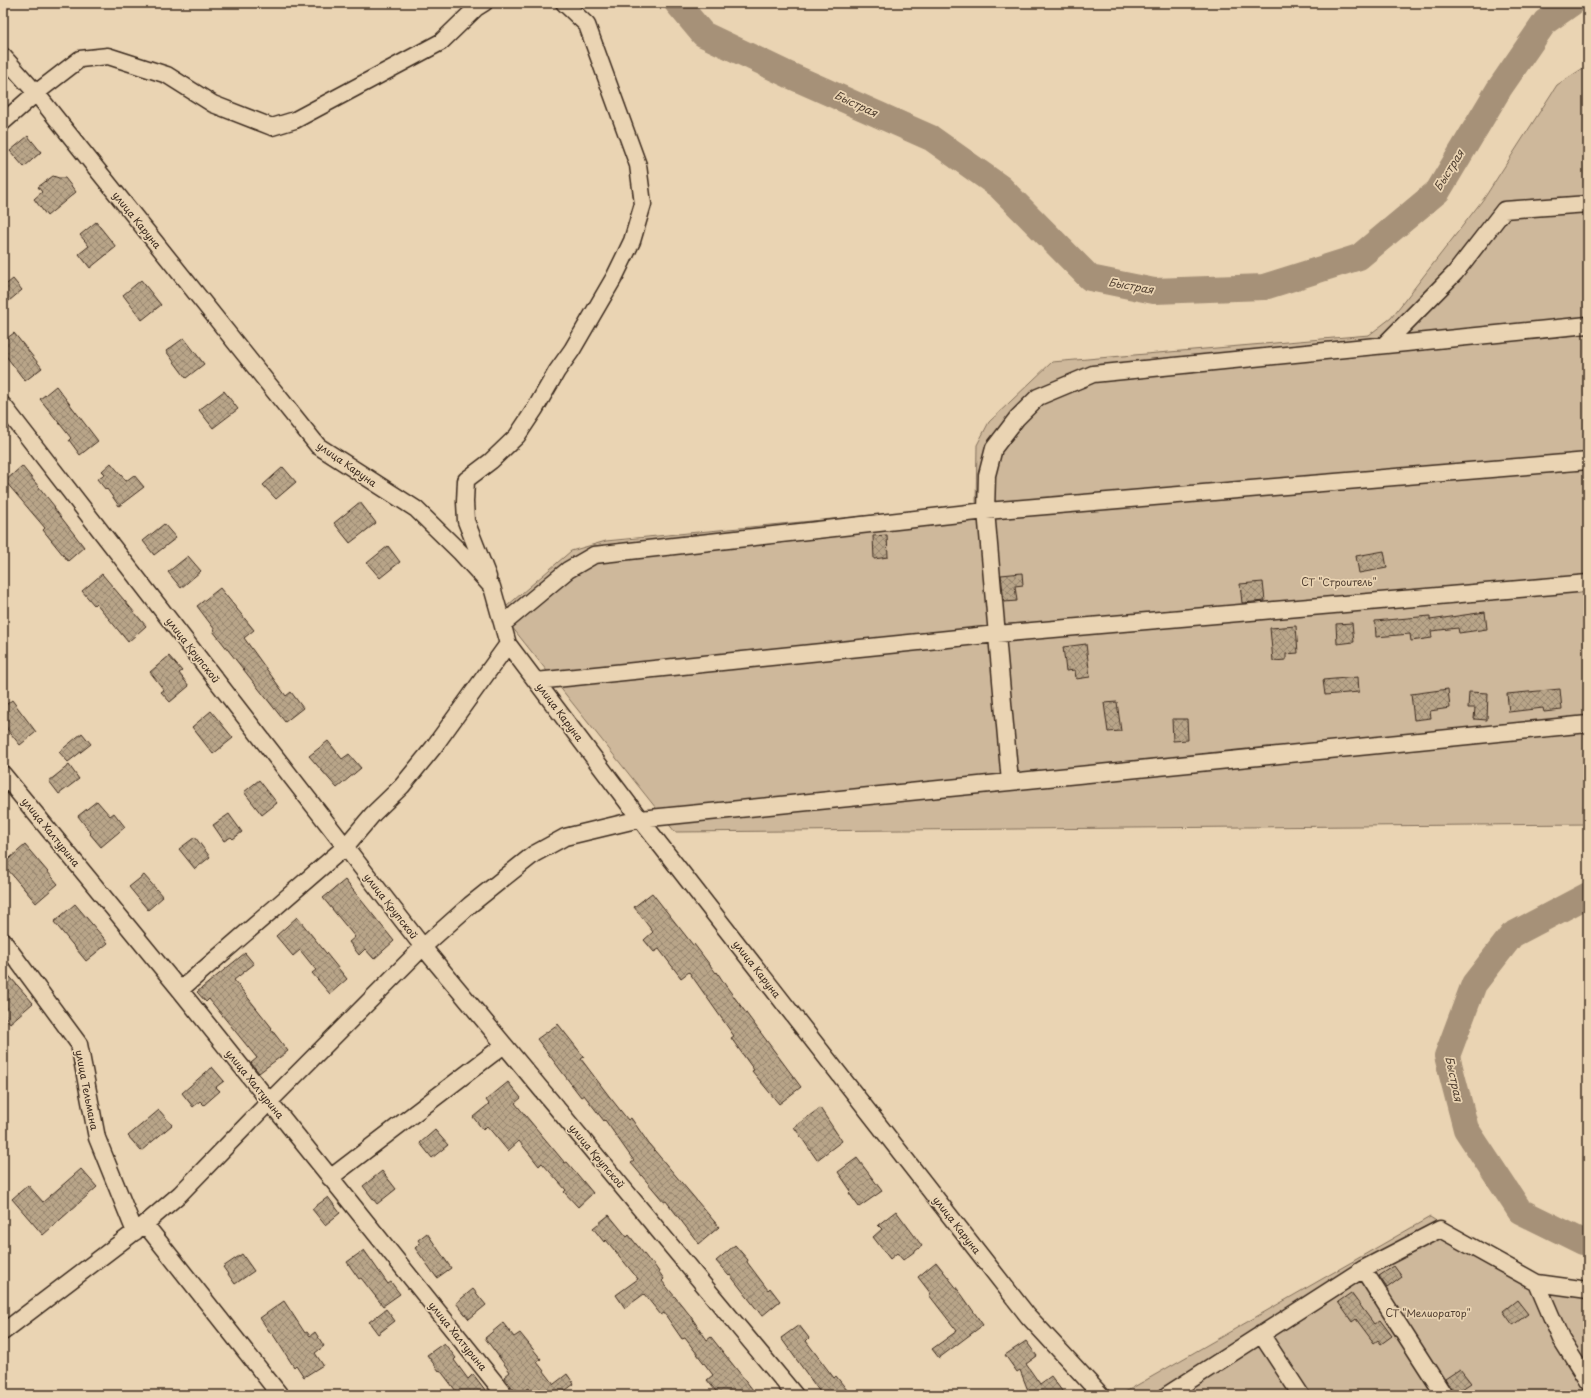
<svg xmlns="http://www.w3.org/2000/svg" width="1591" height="1398" font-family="'Playpen Sans',sans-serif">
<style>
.green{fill:#ceb89b;stroke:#84715c}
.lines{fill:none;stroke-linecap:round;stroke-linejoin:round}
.river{stroke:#a69178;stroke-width:26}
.building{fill:url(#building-cross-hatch);stroke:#3b2a1e}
.minor-casing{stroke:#3b2a1e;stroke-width:19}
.minor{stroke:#ead4b3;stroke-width:16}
.labels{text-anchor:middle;stroke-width:3.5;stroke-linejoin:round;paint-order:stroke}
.street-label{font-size:10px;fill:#3b2a1e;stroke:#ead4b3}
.park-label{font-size:10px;fill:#513f31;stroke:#ead4b3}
.water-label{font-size:11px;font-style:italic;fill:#503f30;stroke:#ead4b3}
</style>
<defs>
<pattern id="building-cross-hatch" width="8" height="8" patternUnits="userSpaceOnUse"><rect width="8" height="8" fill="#b9a589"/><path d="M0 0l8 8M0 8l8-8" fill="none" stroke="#98876f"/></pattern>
</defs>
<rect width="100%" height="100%" fill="#ead4b3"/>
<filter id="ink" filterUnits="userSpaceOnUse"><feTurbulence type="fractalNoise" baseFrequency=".025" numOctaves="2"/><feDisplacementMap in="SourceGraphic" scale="8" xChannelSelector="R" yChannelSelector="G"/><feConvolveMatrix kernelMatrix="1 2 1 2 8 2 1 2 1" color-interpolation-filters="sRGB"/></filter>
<g filter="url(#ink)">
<!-- green -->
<path class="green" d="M1588,65V824L675,832L500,612L571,551L606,541L976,505L977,445L989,422L1052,362L1369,335L1391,318L1485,197L1557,85Z
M1430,1217L1520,1274L1588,1292V1395H1120Z"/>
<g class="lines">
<!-- river -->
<path class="river" d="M677,3L703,34L789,75L931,138L1000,187L1090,278L1154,291L1264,287L1359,257L1438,191L1499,89L1545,22L1572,3
M1588,895L1512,935L1474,984L1447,1056L1466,1129L1520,1211L1583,1242H1588"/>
</g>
<!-- building -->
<path class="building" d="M28,136L41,152L24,167L10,151Z
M53,176L59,178H65L76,192L47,216L34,199L42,192L38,187Z
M96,222L116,247L90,268L79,254L89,246L80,235Z
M13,279L22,290L3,306V287Z
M141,280L161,305L142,320L123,295Z
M14,333L42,368L25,381L3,352V341Z
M184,338L204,364L186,378L166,351Z
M56,386L98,441L80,455L69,440L71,438L40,399Z
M224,391L238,409L213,428L199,410Z
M111,463L126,481L134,475L144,487L119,506L107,489L106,490L97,479L105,474L102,471Z
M22,466L55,507L54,508L84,547L68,561L43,530L45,528L5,481Z
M283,467L296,482L276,499L263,485Z
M360,502L376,523L350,543L334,523Z
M164,524L176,538L154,555L143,541Z
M887,535L888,557L874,559L873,536Z
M388,546L400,562L380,578L367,563Z
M1384,551L1387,568L1359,573L1356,556Z
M188,556L201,571L181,588L168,572Z
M1022,573L1023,585L1015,586L1017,601L1004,602L1001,575Z
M102,574L146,626L128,642L96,603L94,605L82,591Z
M1263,582L1265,601L1242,603L1240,584Z
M220,588L254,630L244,638L286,696L291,692L303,708L285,722L213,631L215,630L197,606Z
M1485,612L1487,629L1459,633L1458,628L1431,631L1432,638L1411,641L1410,634L1376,637L1375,621L1430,616V620Z
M1352,623L1354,642L1337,644L1336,624Z
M1296,626L1298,653L1286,654V660L1273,661L1270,628Z
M1086,644L1090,677L1076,679L1075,670L1066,671L1063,647Z
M169,656L182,671L179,673L189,686L170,702L161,692L164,690L150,672Z
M1358,677L1359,692L1325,695L1323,680Z
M1448,689L1450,708L1430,711L1431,718L1414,720L1411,694Z
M1560,689L1562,710L1544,712L1543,708L1509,712L1507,694Z
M1469,692L1488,693L1487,720L1474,719L1475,708H1468Z
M12,700L36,732L20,745L3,724V707Z
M1117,702L1121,731L1108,732L1104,703Z
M211,711L233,738L213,754L192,727Z
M1172,719H1187L1188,740L1173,741Z
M82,733L91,744L68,762L59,752Z
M328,741L342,759L349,754L361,768L337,788L309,756Z
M69,765L79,779L59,794L49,781Z
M259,780L277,803L262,815L244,792Z
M97,801L110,816L114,813L125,827L101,847L90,834L91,833L78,816Z
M229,814L242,832L233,839L231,837L224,841L213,825Z
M195,837L210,857L195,869L179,849Z
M25,845L58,884L36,903L3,864Z
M144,875L163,897L148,910L129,887Z
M345,880L394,941L374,959L365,949L359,955L349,942L355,937L323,898Z
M652,893L693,945L694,944L716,973L717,972L726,986L801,1087L779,1104L752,1071L754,1070L731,1038L734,1036L689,972L681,978L659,949L654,952L644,940L653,932L634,907Z
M75,904L108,943L86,961L54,922Z
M297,917L347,979L330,994L312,973L316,970L300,950L293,956L276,936Z
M245,953L254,964L234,980L272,1028L271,1029L288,1051L259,1073L251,1063L257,1058L209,999L206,1002L197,992Z
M3,969L33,1003L10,1023L3,1014Z
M558,1024L584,1057L581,1059L609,1096L628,1120L631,1118L649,1144L719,1227L699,1244L666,1201L664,1202L631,1163L634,1161L605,1120L604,1121L584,1095L581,1097L537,1039Z
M212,1067L224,1081L216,1087L220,1091L204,1105L200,1101L193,1107L182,1093Z
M508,1082L521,1098L515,1103L565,1163L567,1162L593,1193L578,1207L564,1192L566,1190L542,1163L539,1166L519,1141L508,1151L487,1126L483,1130L473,1117L489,1104L486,1100Z
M820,1108L842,1141L817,1160L794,1127Z
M159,1110L172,1125L141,1151L128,1136Z
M435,1130L448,1145L432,1158L420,1143Z
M857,1158L882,1191L859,1207L849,1193L851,1191L838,1172Z
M81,1169L97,1187L43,1235L12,1199L28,1185L43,1202Z
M382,1171L396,1189L377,1204L363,1186Z
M328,1197L340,1213L325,1225L312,1209Z
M896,1211L922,1246L903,1260L897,1253L890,1259L873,1237L882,1229L878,1225Z
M609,1215L627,1237L629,1235L651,1263L652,1262L664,1279L662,1281L689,1314L707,1340L711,1337L757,1395H719L707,1380L713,1375L685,1338L682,1339L664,1313L661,1315L644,1294L625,1308L616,1295L638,1279L606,1240L604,1242L593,1228Z
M427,1233L451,1268L437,1278L415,1248L420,1243L418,1240Z
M735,1245L748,1260L747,1262L768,1290L770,1288L780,1301L762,1316L730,1275L729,1276L716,1261Z
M364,1250L388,1284L391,1282L400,1294L383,1306L361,1278L359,1279L347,1262Z
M242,1254L254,1271L235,1284L223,1267Z
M936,1262L962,1295L983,1325L939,1358L932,1349L957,1331L929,1295L931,1294L918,1277Z
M1394,1266L1402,1277L1387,1288L1379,1276Z
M473,1289L486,1305L469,1319L456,1303Z
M1351,1293L1374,1324L1380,1320L1392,1336L1381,1344L1378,1340L1374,1343L1356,1319L1352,1322L1338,1302Z
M1517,1300L1528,1314L1513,1325L1503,1311Z
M284,1301L305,1333L307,1332L310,1336L315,1332L324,1346L315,1353L323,1365L304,1377L296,1365L294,1367L272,1333L271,1334L260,1318Z
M386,1309L395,1321L378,1334L369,1322Z
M503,1323L514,1337L520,1333L541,1359L537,1362L554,1384L567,1374L574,1384L562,1393L564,1395H535L529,1388L518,1395L504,1377L510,1372L485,1338Z
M799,1325L809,1338L806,1341L834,1378L836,1376L847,1390L841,1395H822L781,1338Z
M1026,1341L1037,1356L1026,1364L1040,1384L1051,1376L1065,1395H1026L1029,1393L1020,1370L1017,1372L1005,1355Z
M444,1343L456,1358L454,1360L468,1379L473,1374L489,1395H459L440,1370L439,1371L427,1355Z
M1460,1369L1471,1383L1453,1395L1445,1379Z"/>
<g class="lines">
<!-- minor casing -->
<g class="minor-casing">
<path id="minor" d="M3,56L36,93L318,446L416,509L461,553L492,587L508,644L640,819L1028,1316L1101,1395
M3,122L36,93L80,59L108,56L167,75L213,104L272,127L295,120L441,42L476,8L484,3
M1385,344L1455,273L1504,210L1588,204
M3,405L423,947L795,1395
M488,577L466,521L465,502L466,480L491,461L517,436L535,409L557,371L572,350L615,276L632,241L643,204L638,165L587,25L564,3
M503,624L568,570L594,555L986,511L1588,461
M536,681L997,634L1588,583
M3,774L180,990L505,1395
M1010,782L986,511L987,475L994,448L1017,418L1038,397L1093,374L1588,325
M3,941L79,1044L97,1138L135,1232
M180,990L345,847L373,814L402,786L433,748L508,644
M330,1178L504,1045
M145,1224L280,1395
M1363,1269L1444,1395
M1537,1283L1561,1339L1588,1382
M3,1332L145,1224L180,1194L269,1102L423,947L470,905L534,854L565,837L640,819L1588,724
M1261,1334L1301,1395
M1167,1395L1363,1269L1440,1229L1537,1283L1588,1290"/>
</g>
<!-- minor -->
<use href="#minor" class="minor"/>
</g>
</g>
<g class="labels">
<!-- street labels -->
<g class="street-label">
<text transform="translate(137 220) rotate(51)" y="4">улица Каруна</text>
<text transform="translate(347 464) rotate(35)" y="4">улица Каруна</text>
<text transform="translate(193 650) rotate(52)" y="4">улица Крупской</text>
<text transform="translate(560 712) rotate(53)" y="4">улица Каруна</text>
<text transform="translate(51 832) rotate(51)" y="4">улица Халтурина</text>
<text transform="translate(391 906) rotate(52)" y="4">улица Крупской</text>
<text transform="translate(757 969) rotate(52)" y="4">улица Каруна</text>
<text transform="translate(255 1084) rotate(51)" y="4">улица Халтурина</text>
<text transform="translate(87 1090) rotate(79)" y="4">улица Тельмана</text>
<text transform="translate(597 1156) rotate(50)" y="4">улица Крупской</text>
<text transform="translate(957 1225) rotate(52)" y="4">улица Каруна</text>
<text transform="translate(458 1336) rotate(51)" y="4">улица Халтурина</text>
</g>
<!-- park labels -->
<g class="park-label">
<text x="1339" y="586">СТ "Строитель"</text>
<text x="1428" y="1317">СТ "Мелиоратор"</text>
</g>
<!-- water labels -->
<g class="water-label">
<text transform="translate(856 104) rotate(25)" y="4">Быстрая</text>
<text transform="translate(1449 170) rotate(-58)" y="4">Быстрая</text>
<text transform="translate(1131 286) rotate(10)" y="4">Быстрая</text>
<text transform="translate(1454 1079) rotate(78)" y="4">Быстрая</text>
</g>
</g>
<!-- margin -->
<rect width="1591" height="1398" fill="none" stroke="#ead4b3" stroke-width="16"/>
<rect x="8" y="8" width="1575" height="1382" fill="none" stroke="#3b2a1e" stroke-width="1.5" filter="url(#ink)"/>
</svg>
